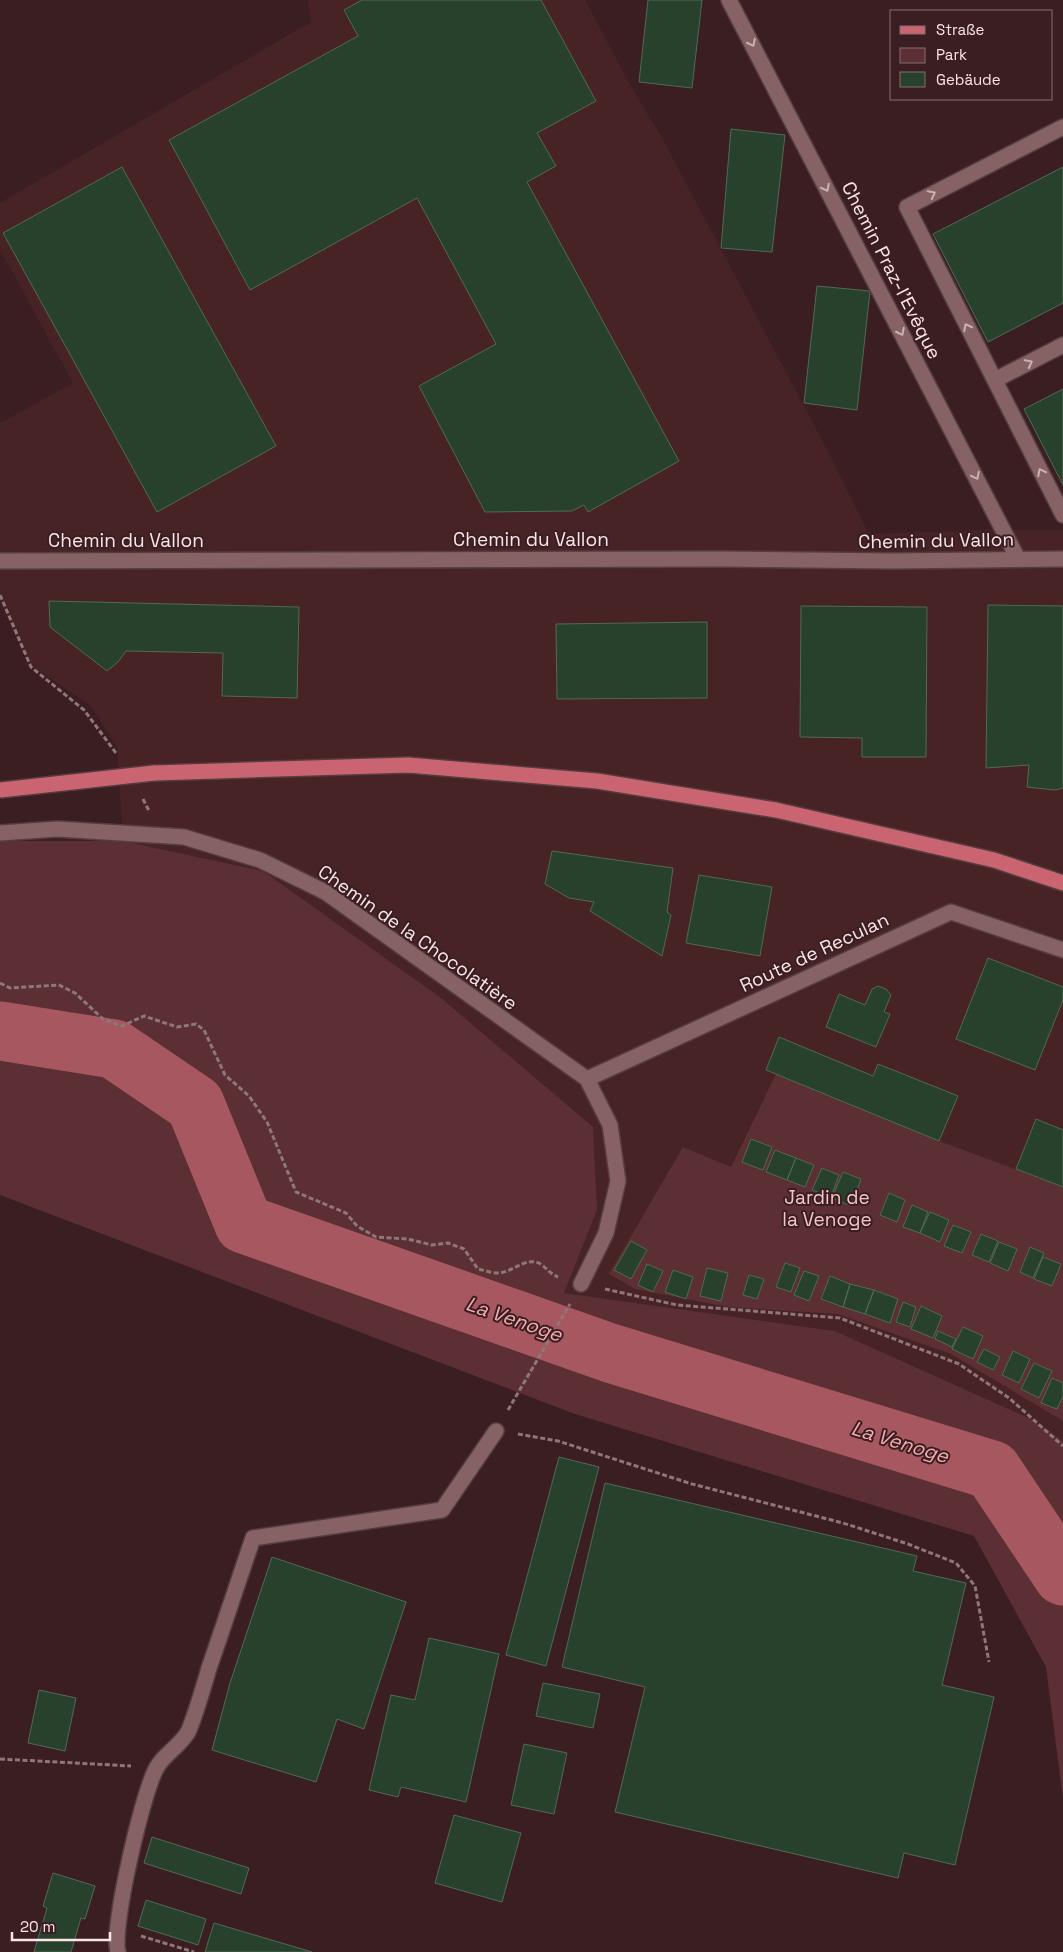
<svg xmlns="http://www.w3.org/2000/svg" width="1063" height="1952" font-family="'Space Grotesk',sans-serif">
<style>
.built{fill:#482326}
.green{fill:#5b2f33}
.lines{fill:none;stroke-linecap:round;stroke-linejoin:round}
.river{stroke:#a7575f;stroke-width:59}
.building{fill:#28412d;stroke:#506a55}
.minor-casing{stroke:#553d3f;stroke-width:18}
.major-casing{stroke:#553d3f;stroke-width:18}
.path{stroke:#8f7678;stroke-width:3;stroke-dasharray:5 2.5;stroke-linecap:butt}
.minor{stroke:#866264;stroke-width:15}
.major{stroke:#ca6471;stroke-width:15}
.major-bridge-casing{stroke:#553d3f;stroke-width:18;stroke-linecap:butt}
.major-bridge{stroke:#ca6471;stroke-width:15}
.oneway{stroke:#ccb1b3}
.labels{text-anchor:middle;stroke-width:4;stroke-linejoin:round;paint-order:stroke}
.street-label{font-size:19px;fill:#fbe6e7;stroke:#3b1e21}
.park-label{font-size:19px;fill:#f4c5c8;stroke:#3b1e21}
.water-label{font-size:20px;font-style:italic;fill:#f2adb2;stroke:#3b1e21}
</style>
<rect width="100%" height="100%" fill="#3b1e21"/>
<!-- built -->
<path class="built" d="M308,0H585L637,97L660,134L832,459L869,534L985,530H1063V1441L1033,1420L835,1331L563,1293L597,1210L263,871L123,841L117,747L91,706L28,663L0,599V423L73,383L0,249V203L311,22Z"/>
<!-- green -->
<path class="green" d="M0,841H123L263,871L441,998L593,1127L597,1210L564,1293L835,1331L1033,1420L1063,1441V1799L1046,1667L974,1536L575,1414L0,1195Z
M776,1074L939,1141L1063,1187V1421L951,1354L838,1314L728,1307L635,1289L609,1274L683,1147L731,1167Z"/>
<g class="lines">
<!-- river -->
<path class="river" d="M0,1031L114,1049L195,1104L244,1224L610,1353L992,1470L1063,1576"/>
</g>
<!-- building -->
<path class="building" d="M362,0H541L596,101L537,133L556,166L527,182L679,461L588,512L584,505L572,511L485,512L419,386L496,344L417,198L250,290L169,140L358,36L344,10Z
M648,0H702L692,88L639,82Z
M731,129L785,135L772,252L721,248Z
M122,167L276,446L157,512L3,233Z
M1063,167V303L988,342L933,234Z
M817,286L870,291L857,410L804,403Z
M1063,389V485L1024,409Z
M49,601L299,607L297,698L222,696L223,653L126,651L118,662L107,671L50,627Z
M988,605L1063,606V788L1055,790L1027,787L1029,765L986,768Z
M801,606L927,607L926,757H862V738L800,737Z
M707,622V698L557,699L556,624Z
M552,851L673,868L667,912L671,915L662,956L590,911L594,902L569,898L545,884Z
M699,875L772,887L760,956L686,943Z
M988,958L1063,987V1000L1035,1070L956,1039Z
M878,986L886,989L891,995L884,1012L890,1014L876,1047L826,1027L839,994L865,1005L872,989Z
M779,1037L873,1076L878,1064L958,1096L939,1141L766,1070Z
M1036,1119L1063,1130V1187L1016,1169Z
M751,1139L772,1147L763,1170L742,1162Z
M775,1150L796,1158L787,1180L766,1172Z
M796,1158L814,1165L805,1187L787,1180Z
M822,1168L839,1175L831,1197L812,1190Z
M843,1172L861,1179L851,1206L832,1198Z
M889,1193L905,1200L897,1222L880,1215Z
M912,1205L928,1212L920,1233L903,1227Z
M930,1212L949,1220L940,1242L920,1233Z
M953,1225L971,1232L962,1253L944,1246Z
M981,1234L998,1241L989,1262L972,1255Z
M631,1241L647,1250L631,1279L614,1270Z
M999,1242L1017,1249L1008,1271L990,1263Z
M1030,1247L1044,1253L1033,1278L1020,1272Z
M1043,1257L1061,1264L1052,1286L1034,1279Z
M785,1263L800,1268L791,1292L776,1287Z
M647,1264L663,1271L653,1292L638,1285Z
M707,1268L728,1273L721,1301L700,1296Z
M673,1270L693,1277L686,1299L665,1292Z
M804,1271L819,1276L809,1301L794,1295Z
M749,1275L764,1279L757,1299L743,1295Z
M830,1276L850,1284L843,1307L821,1299Z
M850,1284L874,1290L865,1314L843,1307Z
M874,1290L898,1299L890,1323L865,1314Z
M903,1302L916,1307L910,1327L896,1322Z
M921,1306L942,1316L933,1338L911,1329Z
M963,1327L983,1336L973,1359L952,1349Z
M938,1331L956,1339L952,1347L935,1339Z
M984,1349L1000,1357L993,1370L977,1362Z
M1013,1351L1030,1359L1019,1383L1002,1375Z
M1034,1363L1052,1371L1039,1398L1021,1389Z
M1052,1378L1063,1383V1396L1057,1409L1041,1403Z
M559,1457L599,1467L546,1666L506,1655Z
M605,1483L917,1556L913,1571L966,1583L942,1685L994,1697L955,1865L904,1853L898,1878L615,1812L645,1687L562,1667Z
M272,1557L406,1602L364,1729L337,1719L316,1782L212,1750L230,1683Z
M429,1638L499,1654L466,1802L401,1787L398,1797L369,1790L391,1695L415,1700Z
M543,1683L600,1694L593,1728L536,1716Z
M39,1690L76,1698L65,1751L28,1743Z
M524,1744L567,1753L554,1814L511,1805Z
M454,1815L521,1833L502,1902L435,1883Z
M152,1837L249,1868L241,1894L144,1863Z
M53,1873L95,1886L85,1919L81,1918L71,1952H34L47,1908L43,1906Z
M146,1900L206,1919L198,1945L138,1926Z
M214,1923L312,1952H205Z"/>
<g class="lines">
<!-- minor casing -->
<g class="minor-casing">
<path id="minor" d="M729,0L1018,559
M1063,127L907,207L1063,515
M995,380L1063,345
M0,561L722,559L894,561L1063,559
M0,833L57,829L184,837L260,860L325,892L587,1079L610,1125L618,1181L606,1233L581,1284
M587,1079L951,912L1063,950
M118,1952C111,1929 143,1790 157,1767C165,1753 183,1744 189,1730C197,1710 203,1689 209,1668C224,1625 238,1582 253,1538L442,1510L496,1431"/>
</g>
<!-- major casing -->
<g class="major-casing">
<path id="major" d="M154,773L408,765L597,781L776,810L994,860L1063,883"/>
</g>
<!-- path -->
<path class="path" d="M0,595L31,667L84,710L116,753
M143,799L149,811
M0,983L10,988L59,985L75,993L103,1019L122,1026L144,1016L177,1027L196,1024L204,1030L225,1075L249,1096L267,1122L296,1192L346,1213L357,1226L376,1237L408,1239L432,1245L448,1243L464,1249L478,1269C484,1270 491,1273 498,1273C512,1273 524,1257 539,1263C546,1267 550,1274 558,1277
M605,1289L677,1305L840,1318L959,1364L1009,1398L1063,1446
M508,1410L570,1304
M518,1434L558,1441L692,1484L843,1523L908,1544L956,1563L975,1586L989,1662
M0,1759L131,1766
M141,1936L194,1952"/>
<!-- minor -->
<use href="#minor" class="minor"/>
<!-- major -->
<use href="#major" class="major"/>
<!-- major-bridge casing -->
<g class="major-bridge-casing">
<path id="major-bridge" d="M0,790L154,773"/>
</g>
<!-- major-bridge -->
<use href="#major-bridge" class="major-bridge"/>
</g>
<!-- one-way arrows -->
<defs><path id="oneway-chevron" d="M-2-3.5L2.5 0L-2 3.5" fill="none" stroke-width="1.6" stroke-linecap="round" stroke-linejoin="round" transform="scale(1.25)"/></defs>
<g class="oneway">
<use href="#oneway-chevron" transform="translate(752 43) rotate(63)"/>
<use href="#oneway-chevron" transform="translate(826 188) rotate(63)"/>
<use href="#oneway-chevron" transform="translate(932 194) rotate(-27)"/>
<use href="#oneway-chevron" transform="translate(967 327) rotate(-117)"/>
<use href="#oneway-chevron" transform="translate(901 332) rotate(63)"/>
<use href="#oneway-chevron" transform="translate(1029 363) rotate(-27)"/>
<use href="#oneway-chevron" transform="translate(1041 472) rotate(-117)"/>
<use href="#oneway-chevron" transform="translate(976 476) rotate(63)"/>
</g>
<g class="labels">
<!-- street labels -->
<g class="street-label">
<text transform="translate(892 270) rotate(63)" y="7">Chemin Praz-l'Evêque</text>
<text x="531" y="546">Chemin du Vallon</text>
<text x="126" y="547">Chemin du Vallon</text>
<text transform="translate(936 540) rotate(-1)" y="7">Chemin du Vallon</text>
<text transform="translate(418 937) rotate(35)" y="7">Chemin de la Chocolatière</text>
<text transform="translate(814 952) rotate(-25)" y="7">Route de Reculan</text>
</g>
<!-- park labels -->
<g class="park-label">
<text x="827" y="1204">Jardin de<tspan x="827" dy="22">la Venoge</tspan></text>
</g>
<!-- water labels -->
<g class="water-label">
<text transform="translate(514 1319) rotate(19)" y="7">La Venoge</text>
<text transform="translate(900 1442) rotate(17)" y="7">La Venoge</text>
</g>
</g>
<!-- legend -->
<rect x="890" y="10" width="162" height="90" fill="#3b1e21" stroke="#886e70"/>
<rect x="900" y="26" width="25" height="8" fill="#ca6471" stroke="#886e70"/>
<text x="936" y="35" font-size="15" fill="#fbe6e7">Straße</text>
<rect x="900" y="48" width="25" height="15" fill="#5b2f33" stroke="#886e70"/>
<text x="936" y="60" font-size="15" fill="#fbe6e7">Park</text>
<rect x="900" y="72" width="25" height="15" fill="#28412d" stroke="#886e70"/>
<text x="936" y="85" font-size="15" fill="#fbe6e7">Gebäude</text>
<!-- scale -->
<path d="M12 1932v8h98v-8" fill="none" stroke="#fbe6e7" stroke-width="2.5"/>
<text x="20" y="1932" font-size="15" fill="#fbe6e7" stroke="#3b1e21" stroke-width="4" paint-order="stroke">20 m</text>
</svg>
